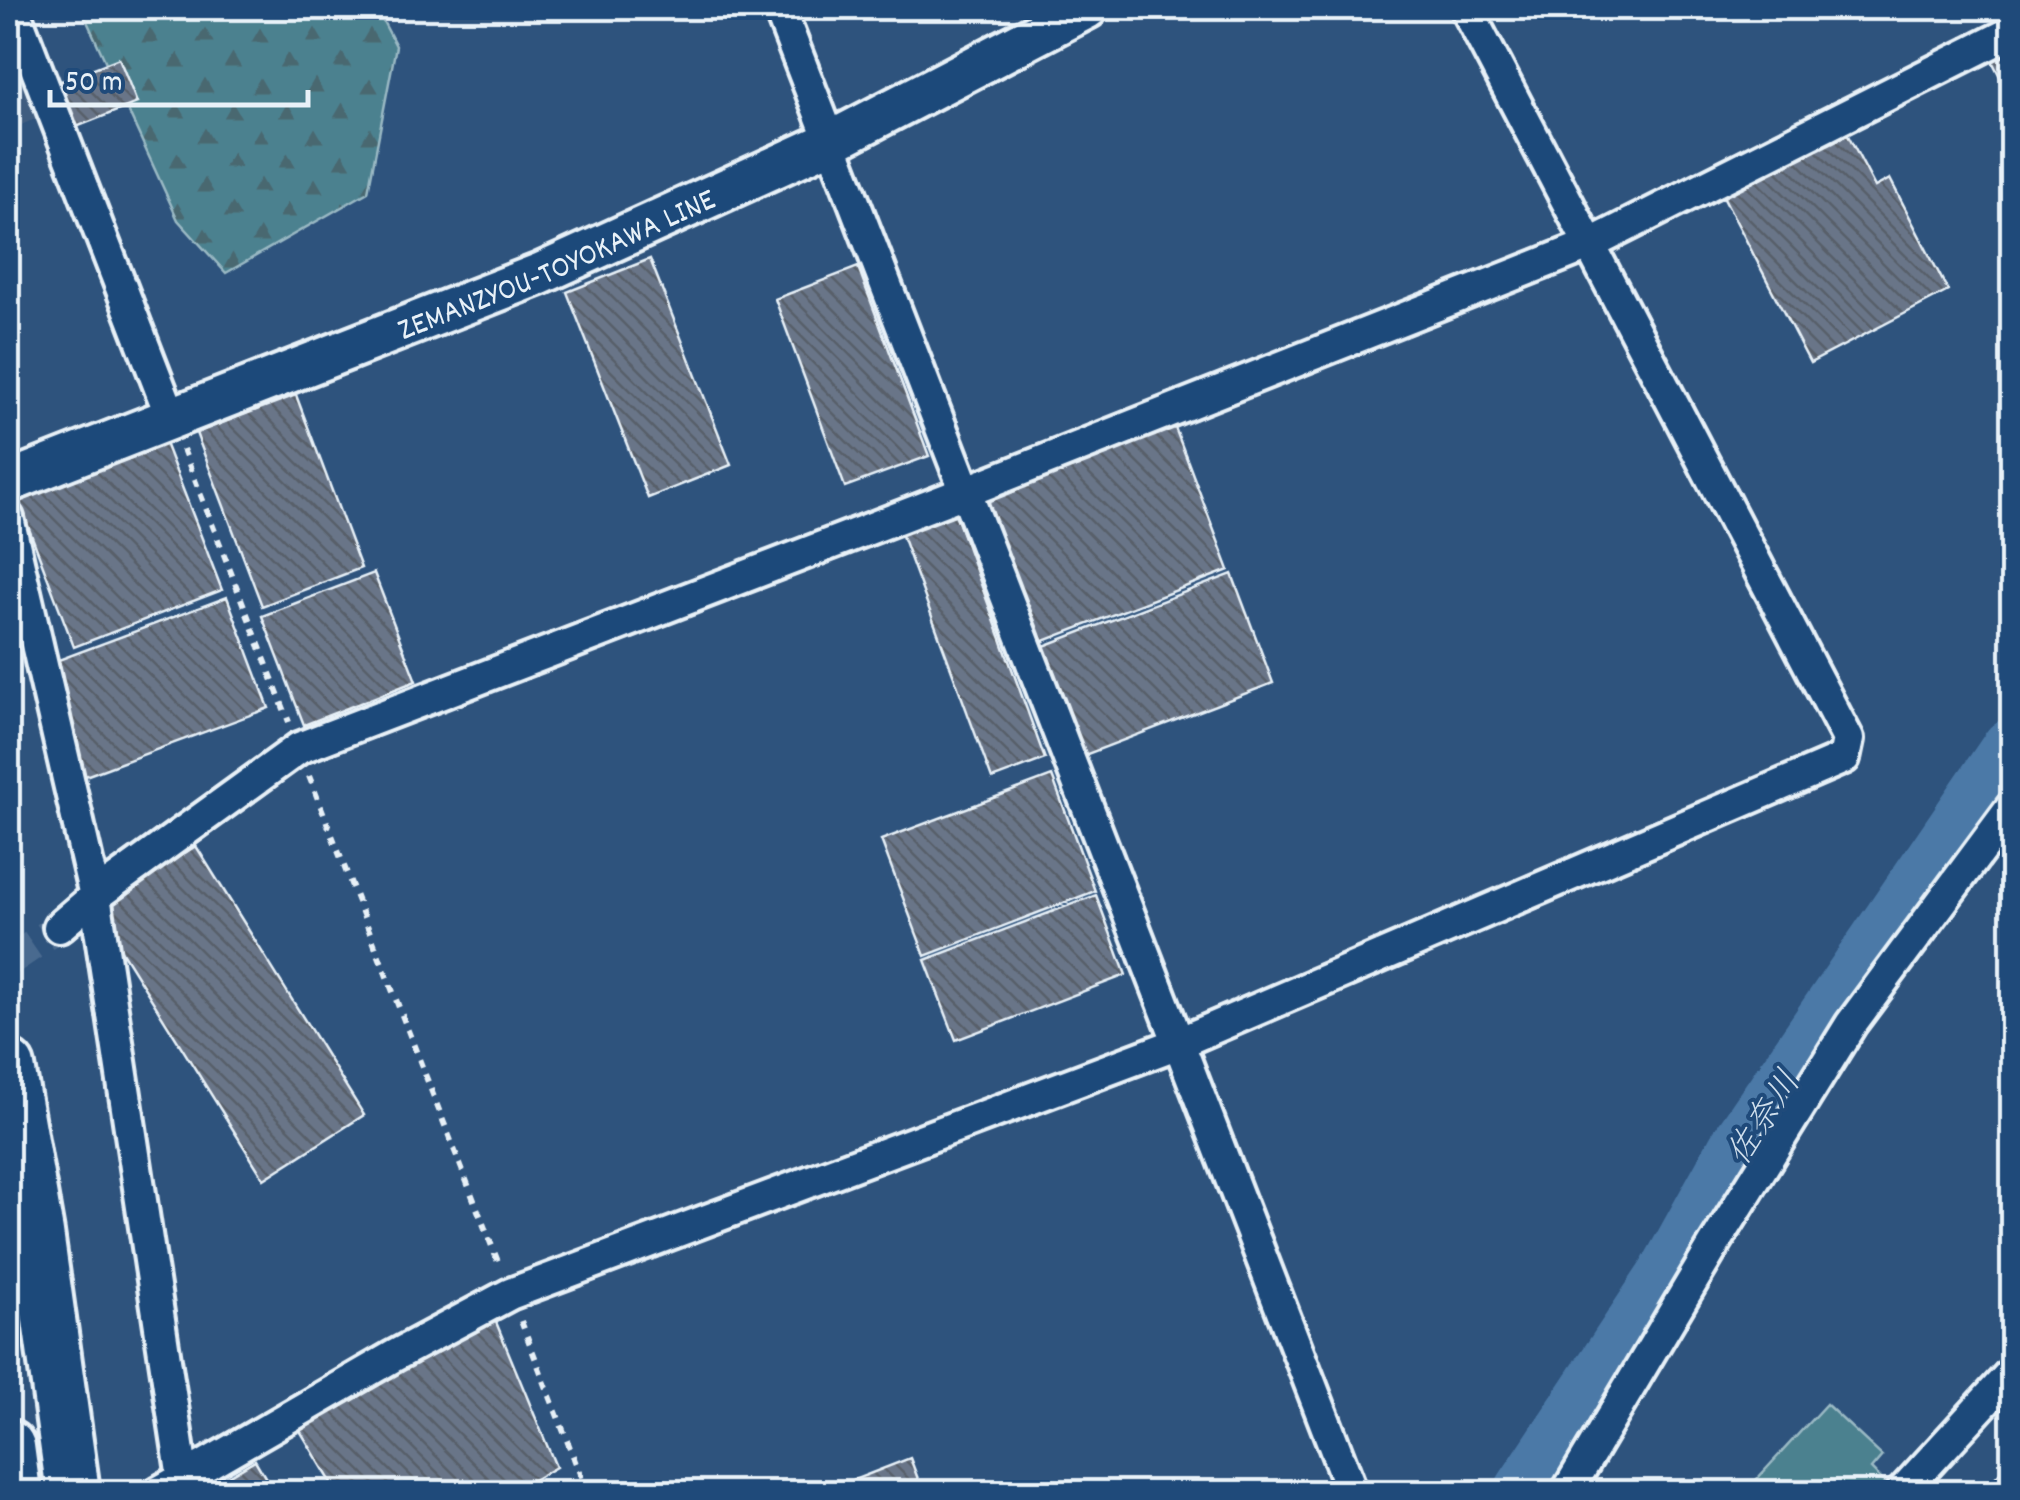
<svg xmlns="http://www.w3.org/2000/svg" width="2020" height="1500" font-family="Dekko,'Klee One',sans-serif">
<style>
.built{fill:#405d80}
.green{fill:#4c818f;stroke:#9ab9c4;stroke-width:2.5}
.forest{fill:url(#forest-firs);stroke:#9ab9c4;stroke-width:2.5}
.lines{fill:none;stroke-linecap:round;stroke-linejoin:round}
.river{stroke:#4b79a7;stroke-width:62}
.building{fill:url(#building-back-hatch);stroke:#e8f1f8;stroke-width:2.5}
.street-tunnel{stroke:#4a6b8f;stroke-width:30;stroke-dasharray:30 15;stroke-linecap:butt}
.street-casing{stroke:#e8f1f8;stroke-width:38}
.secondary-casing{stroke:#e8f1f8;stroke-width:48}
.highway-casing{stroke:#e8f1f8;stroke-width:60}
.path{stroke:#e8f1f8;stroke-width:6;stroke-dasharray:8 8;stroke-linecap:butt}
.street{stroke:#1f4a7a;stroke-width:30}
.secondary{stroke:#1f4a7a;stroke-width:40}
.highway{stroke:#1f4a7a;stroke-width:52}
.labels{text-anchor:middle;stroke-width:8;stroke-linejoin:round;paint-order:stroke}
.street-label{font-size:32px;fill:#e8f1f8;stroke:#1f4a7a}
.water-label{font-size:35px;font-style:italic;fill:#d0dfec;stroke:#1f4a7a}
</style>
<defs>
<pattern id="forest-firs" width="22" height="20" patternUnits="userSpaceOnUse" patternTransform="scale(2.5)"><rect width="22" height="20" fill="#4c818f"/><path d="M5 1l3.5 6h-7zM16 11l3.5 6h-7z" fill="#496770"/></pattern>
<pattern id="building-back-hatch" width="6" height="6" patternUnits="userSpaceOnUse" patternTransform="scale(2.5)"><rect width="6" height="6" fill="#697588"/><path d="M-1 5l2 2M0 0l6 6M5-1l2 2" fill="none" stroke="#585e69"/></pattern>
</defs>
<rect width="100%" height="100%" fill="#2e537d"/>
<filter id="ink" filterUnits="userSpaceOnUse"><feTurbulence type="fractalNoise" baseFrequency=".01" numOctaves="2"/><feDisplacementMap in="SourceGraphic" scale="20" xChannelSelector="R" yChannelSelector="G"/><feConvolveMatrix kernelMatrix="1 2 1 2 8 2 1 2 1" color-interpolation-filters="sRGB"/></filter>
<g filter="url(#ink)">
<!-- built -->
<path class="built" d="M8,26L41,116L8,131Z"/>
<!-- green -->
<path class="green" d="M1826,1404L1882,1456L1871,1469L1885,1483L1876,1492H1745Z"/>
<!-- forest -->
<path class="forest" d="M81,8H376L396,46L368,192L226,273L178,220Z"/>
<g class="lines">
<!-- river -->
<path class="river" d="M1525,1492L1668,1277L1738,1150L2012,749"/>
</g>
<!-- building -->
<path class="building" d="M2012,42V100L1989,55Z
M119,58L137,103L74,128L56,83Z
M1844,128L1875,187L1890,179L1948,291L1810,363L1721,192Z
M650,259L731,465L648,498L567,292Z
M858,267L929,456L845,487L775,299Z
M296,395L361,568L262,606L196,433Z
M1174,425L1229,570L1039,643L984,498Z
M165,443L222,590L74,647L18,500Z
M955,513L1045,759L992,779L901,533Z
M374,573L416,681L304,725L262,616Z
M1232,574L1273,683L1077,758L1036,649Z
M227,597L269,708L80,778L53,662Z
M1052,776L1095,891L925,956L881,840Z
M196,846L364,1115L264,1179L95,909Z
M1096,895L1126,975L956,1040L925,960Z
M491,1310L556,1467L512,1492H337L296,1424Z
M910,1458L923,1492H823Z
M2012,1459V1492H1982Z
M255,1460L274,1492H201Z"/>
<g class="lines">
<!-- street-tunnel -->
<path class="street-tunnel" d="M8,962L59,927"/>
<!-- street casing -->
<g class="street-casing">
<path id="street" d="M13,8L172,419
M779,8L1352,1492
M8,518L95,896L185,1492
M59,927L95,896L299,748L965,492L1589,245L2012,32
M159,1492L394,1356L510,1294L1176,1044L1844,758L1848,739L1466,8
M1567,1492L1714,1245L1851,1024L2012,807
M1902,1492L2012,1372"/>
</g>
<!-- secondary casing -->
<g class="secondary-casing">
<g id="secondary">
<path id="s1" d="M8,482L540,274L830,142L1087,8"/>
</g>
</g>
<!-- highway casing -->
<g class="highway-casing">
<path id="highway" d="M8,1067L37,1233L73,1492
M8,1447L14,1492"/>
</g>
<!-- path -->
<path class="path" d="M183,449L289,722
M309,776L500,1267
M521,1321L587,1492"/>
<!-- street -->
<use href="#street" class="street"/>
<!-- secondary -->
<use href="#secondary" class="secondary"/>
<!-- highway -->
<use href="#highway" class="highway"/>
</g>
</g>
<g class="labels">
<!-- street labels -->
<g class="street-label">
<text dy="11" stroke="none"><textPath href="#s1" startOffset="590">ZEMANZYOU-TOYOKAWA LINE</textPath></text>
</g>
<!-- water labels -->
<g class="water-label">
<text transform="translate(1762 1117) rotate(-57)" y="12">佐奈川</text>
</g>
</g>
<!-- margin -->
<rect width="2020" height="1500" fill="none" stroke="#1f4a7a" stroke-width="40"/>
<rect x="20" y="20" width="1980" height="1460" fill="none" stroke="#e8f1f8" stroke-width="4" filter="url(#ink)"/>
<!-- scale -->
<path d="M50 90v15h258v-15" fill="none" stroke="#e8f1f8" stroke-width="5"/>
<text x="65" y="90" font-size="30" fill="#e8f1f8" stroke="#1f4a7a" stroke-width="8" paint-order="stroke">50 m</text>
</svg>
